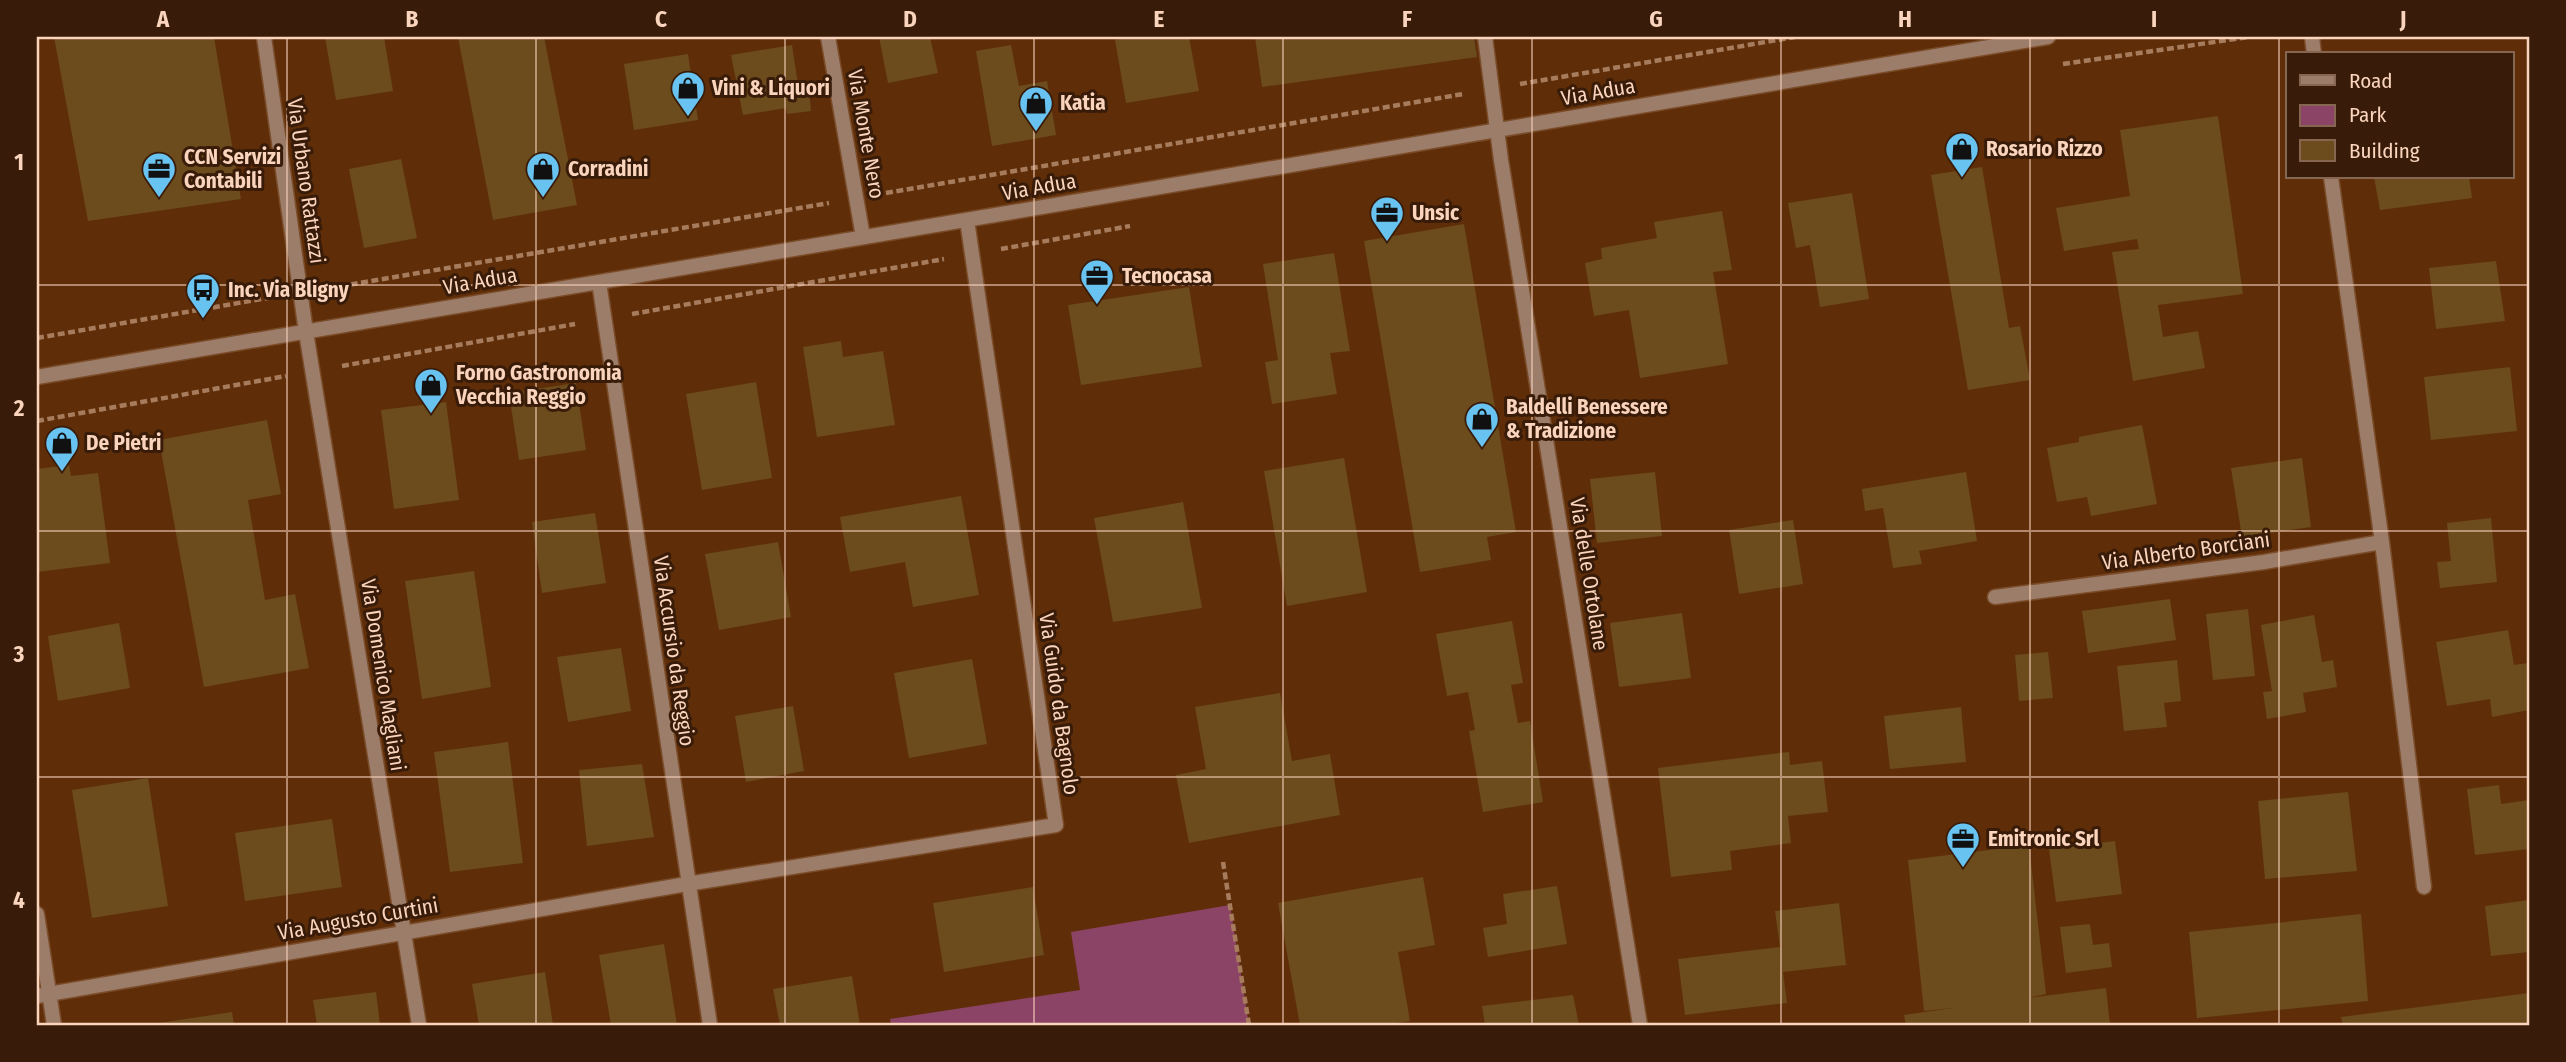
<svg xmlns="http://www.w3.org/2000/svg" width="2566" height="1062" font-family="'Fira Sans Condensed',sans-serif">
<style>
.green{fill:#8c4466}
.building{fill:#6c4b1d}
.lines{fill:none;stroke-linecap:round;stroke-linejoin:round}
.street-casing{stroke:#7b4c29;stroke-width:17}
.path{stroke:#a77c5d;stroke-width:4.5;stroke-dasharray:7 3.5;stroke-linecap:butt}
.street{stroke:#9c7d6a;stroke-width:14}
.grid{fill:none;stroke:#fad4bd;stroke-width:2;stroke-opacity:0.55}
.labels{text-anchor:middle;stroke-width:6;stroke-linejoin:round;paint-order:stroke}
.poi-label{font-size:21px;font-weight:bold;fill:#fad4bd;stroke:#381c09;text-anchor:start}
.street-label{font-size:21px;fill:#fad4bd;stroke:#381c09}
.neatline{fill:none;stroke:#fad4bd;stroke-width:2.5}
.grid-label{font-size:23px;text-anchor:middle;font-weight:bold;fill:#fad4bd}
</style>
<rect width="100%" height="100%" fill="#5f2e09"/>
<!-- green -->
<path class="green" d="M1230,905L1249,1025H891L890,1019L1080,990L1071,932Z"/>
<!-- building -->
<path class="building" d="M54,37H214L241,199L88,221Z
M325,37H384L393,91L336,100Z
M458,37H544L577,205L493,220Z
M879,37H930L938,73L888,83Z
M1130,37H1189L1199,91L1126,103L1115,40Z
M1255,37H1474L1477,57L1262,87Z
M792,45L799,91L809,90L811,111L787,114L786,108L743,115L731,55Z
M1011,45L1019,86L1047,81L1056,135L992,146L976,51Z
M688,54L698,120L634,130L624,64Z
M2218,116L2243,294L2158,305L2163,337L2198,331L2205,368L2133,381L2112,252L2139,249L2137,239L2064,251L2056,208L2130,196L2120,130Z
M401,159L417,238L364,248L349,169Z
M1982,167L2009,328L2020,326L2030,380L1968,390L1931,175Z
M2374,177H2469L2472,198L2380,210Z
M1852,193L1869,299L1820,307L1810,245L1796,248L1788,203Z
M1722,211L1732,270L1713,272L1728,364L1640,378L1629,310L1594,316L1585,263L1602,259L1601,248L1657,238L1654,222Z
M1464,224L1516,532L1487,537L1491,560L1420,572L1364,241Z
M1334,253L1350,351L1330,353L1337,394L1272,404L1265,362L1278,360L1263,264Z
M2496,261L2505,321L2436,329L2429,268Z
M1189,287L1202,367L1081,385L1068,305Z
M841,341L843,357L883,351L895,425L817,437L803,347Z
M2510,367L2517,431L2431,440L2424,377Z
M756,382L772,478L702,490L686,394Z
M576,383L586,450L519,460L509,393Z
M446,402L459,500L394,509L381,410Z
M267,420L281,494L248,500L265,600L295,594L309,668L204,687L159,440Z
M2142,425L2157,504L2091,516L2087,497L2057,502L2047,448L2079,442V437Z
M1344,458L1367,592L1287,606L1264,471Z
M2302,458L2311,527L2242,537L2231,468Z
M69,465L71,476L98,473L110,563L37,572V469Z
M1655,472L1662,536L1597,543L1590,479Z
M1966,472L1977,541L1919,551L1922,564L1893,568L1883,508L1865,511L1862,489Z
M961,496L979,595L913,607L905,562L850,572L840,517Z
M1183,502L1202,608L1113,622L1094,518Z
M595,513L606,583L542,593L532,522Z
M2491,518L2497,582L2440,588L2437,562L2451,561L2447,523Z
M1793,520L1803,584L1739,594L1729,530Z
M778,542L791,617L719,630L705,554Z
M474,571L491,687L422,699L405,581Z
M2170,599L2176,640L2088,653L2082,611Z
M2248,609L2255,676L2213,680L2206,614Z
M1682,613L1691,678L1619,687L1610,623Z
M2314,615L2322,662L2333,660L2337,687L2303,693L2306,712L2267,719L2263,692L2272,691L2261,625Z
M1512,621L1523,683L1511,685L1518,723L1530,721L1543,802L1483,812L1469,731L1475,730L1468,692L1447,696L1436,634Z
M119,623L130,688L58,701L48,636Z
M2508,630L2514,665L2528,663L2529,710L2492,717L2490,699L2447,706L2436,642Z
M621,648L631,711L568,722L557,657Z
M2048,652L2053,698L2019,701L2015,655Z
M972,659L987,744L909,758L894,673Z
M2177,660L2181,701L2164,703L2167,727L2124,731L2117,666Z
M1280,693L1292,761L1330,754L1340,815L1189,843L1176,775L1206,769L1195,707Z
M793,706L804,771L746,782L735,716Z
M1961,707L1966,762L1890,769L1884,716Z
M508,742L523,863L450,872L434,752Z
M1789,752L1790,765L1822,761L1828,812L1788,816L1791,843L1730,851L1732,870L1671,877L1658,768Z
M642,764L654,837L587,846L579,770Z
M148,778L168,906L92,918L72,790Z
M2499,785L2501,804L2529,800V849L2475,855L2467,789Z
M2348,792L2357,871L2265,879L2258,801Z
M332,819L342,887L245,901L235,833Z
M2115,841L2122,894L2056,902L2049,849Z
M2029,845L2046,994L2028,998L2106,988L2110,1025H1906L1904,1015L1952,1008L1924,1011L1908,860Z
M1423,877L1435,945L1398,952L1410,1021L1382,1025H1300L1278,903Z
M1557,886L1567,944L1488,957L1483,928L1507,924L1503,894Z
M1033,887L1044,955L944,972L933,903Z
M2529,900V952L2491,956L2485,906Z
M1839,903L1846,965L1783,972L1787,1003L1685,1015L1678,959L1780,947L1775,911Z
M2361,914L2368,1001L2197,1018L2189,932Z
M2090,924L2093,945L2109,943L2112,967L2066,973L2060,927Z
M664,944L677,1025H611L599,955Z
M545,972L553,1025H479L472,984Z
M852,976L860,1025H780L773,989Z
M376,992L380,1025H317L313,1000Z
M2529,993V1025H2343L2341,1017Z
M1573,995L1579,1025H1485L1482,1006Z
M232,1012L234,1025H153V1024Z"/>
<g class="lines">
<!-- street casing -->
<g class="street-casing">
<path id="street" d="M264,37L306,332L419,1025
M828,37L863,237
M1485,37L1501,160L1640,1025
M2312,37L2314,54
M2331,177L2382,542L2424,887
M599,282L710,1025
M37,377L2048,37
M1995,597L2264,562L2382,542
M37,914L54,1025
M37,996L687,884L1056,825L967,220"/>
</g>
<!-- path -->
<path class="path" d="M2063,64L2249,37
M1520,84L1795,37
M886,193L1463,94
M1001,249L1130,226
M330,288L829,203
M632,314L944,259
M37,338L273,297
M342,366L575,324
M37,421L286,376
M1223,862L1249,1025"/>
<!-- street -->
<use href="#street" class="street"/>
</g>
<!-- grid -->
<path class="grid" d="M287,37V1025M536,37V1025M785,37V1025M1034,37V1025M1283,37V1025M1532,37V1025M1781,37V1025M2030,37V1025M2279,37V1025M37,285H2529M37,531H2529M37,777H2529"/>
<!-- icons -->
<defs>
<g id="shop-pin" transform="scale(1.75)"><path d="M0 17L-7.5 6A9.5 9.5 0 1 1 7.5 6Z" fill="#69c3f1" stroke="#381c09"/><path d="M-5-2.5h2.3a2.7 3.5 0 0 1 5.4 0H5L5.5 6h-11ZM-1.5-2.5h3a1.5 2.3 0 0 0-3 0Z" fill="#111"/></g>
<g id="office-pin" transform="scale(1.75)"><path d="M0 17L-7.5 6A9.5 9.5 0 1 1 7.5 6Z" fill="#69c3f1" stroke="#381c09"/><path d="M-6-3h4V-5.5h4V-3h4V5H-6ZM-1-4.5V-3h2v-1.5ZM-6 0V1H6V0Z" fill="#111"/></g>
<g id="bus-pin" transform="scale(1.75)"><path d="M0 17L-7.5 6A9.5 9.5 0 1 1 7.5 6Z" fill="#69c3f1" stroke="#381c09"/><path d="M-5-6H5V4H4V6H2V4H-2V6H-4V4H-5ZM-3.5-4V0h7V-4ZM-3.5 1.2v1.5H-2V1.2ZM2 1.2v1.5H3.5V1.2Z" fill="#111"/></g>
</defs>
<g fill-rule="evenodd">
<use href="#shop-pin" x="688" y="88"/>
<use href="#shop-pin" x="1036" y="103"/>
<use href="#shop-pin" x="1962" y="149"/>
<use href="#office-pin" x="159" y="169"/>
<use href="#shop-pin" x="543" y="169"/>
<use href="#office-pin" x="1387" y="213"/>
<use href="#office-pin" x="1097" y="276"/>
<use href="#bus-pin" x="203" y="290"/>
<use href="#shop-pin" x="431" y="385"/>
<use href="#shop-pin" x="1482" y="419"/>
<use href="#shop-pin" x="62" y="443"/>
<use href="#office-pin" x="1963" y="839"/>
</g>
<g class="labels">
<!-- poi labels -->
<g class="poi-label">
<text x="712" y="95">Vini &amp; Liquori</text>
<text x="1060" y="110">Katia</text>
<text x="1986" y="156">Rosario Rizzo</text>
<text x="184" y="164">CCN Servizi<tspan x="184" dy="24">Contabili</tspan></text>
<text x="568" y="176">Corradini</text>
<text x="1412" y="220">Unsic</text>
<text x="1122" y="283">Tecnocasa</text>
<text x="228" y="297">Inc. Via Bligny</text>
<text x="456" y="380">Forno Gastronomia<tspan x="456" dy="24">Vecchia Reggio</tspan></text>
<text x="1506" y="414">Baldelli Benessere<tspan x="1506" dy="24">&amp; Tradizione</tspan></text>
<text x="86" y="450">De Pietri</text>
<text x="1988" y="846">Emitronic Srl</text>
</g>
<!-- street labels -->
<g class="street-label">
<text transform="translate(1598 92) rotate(-10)" y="7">Via Adua</text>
<text transform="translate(866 134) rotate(80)" y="7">Via Monte Nero</text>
<text transform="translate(306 181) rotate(82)" y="7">Via Urbano Rattazzi</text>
<text transform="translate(1039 187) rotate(-10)" y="7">Via Adua</text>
<text transform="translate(480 281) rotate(-10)" y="7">Via Adua</text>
<text transform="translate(2186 551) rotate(-8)" y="7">Via Alberto Borciani</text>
<text transform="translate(1589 574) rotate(81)" y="7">Via delle Ortolane</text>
<text transform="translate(674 651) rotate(82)" y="7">Via Accursio da Reggio</text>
<text transform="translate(383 675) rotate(81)" y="7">Via Domenico Magliani</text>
<text transform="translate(1059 704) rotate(82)" y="7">Via Guido da Bagnolo</text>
<text transform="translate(358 919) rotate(-10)" y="7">Via Augusto Curtini</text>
</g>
</g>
<!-- border -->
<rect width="2566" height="1062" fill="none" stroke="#381c09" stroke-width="77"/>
<!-- legend -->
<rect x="2286" y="52" width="228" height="126" fill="#381c09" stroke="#866651" stroke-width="2"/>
<rect x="2300" y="75" width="35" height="10" fill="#9c7d6a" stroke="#866651" stroke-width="2"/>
<text x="2349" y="88" font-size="21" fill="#fad4bd">Road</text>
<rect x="2300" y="105" width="35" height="21" fill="#8c4466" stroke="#866651" stroke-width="2"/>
<text x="2349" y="122" font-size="21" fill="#fad4bd">Park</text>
<rect x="2300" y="140" width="35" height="21" fill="#6c4b1d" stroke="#866651" stroke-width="2"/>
<text x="2349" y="158" font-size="21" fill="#fad4bd">Building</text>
<rect x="38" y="38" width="2490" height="986" class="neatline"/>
<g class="grid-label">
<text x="163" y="27">A</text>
<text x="412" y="27">B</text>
<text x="661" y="27">C</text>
<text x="910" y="27">D</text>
<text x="1159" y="27">E</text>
<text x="1407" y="27">F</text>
<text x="1656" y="27">G</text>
<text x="1905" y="27">H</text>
<text x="2154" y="27">I</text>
<text x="2403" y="27">J</text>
<text x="19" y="170">1</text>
<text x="19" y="416">2</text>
<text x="19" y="662">3</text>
<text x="19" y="908">4</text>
</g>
</svg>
